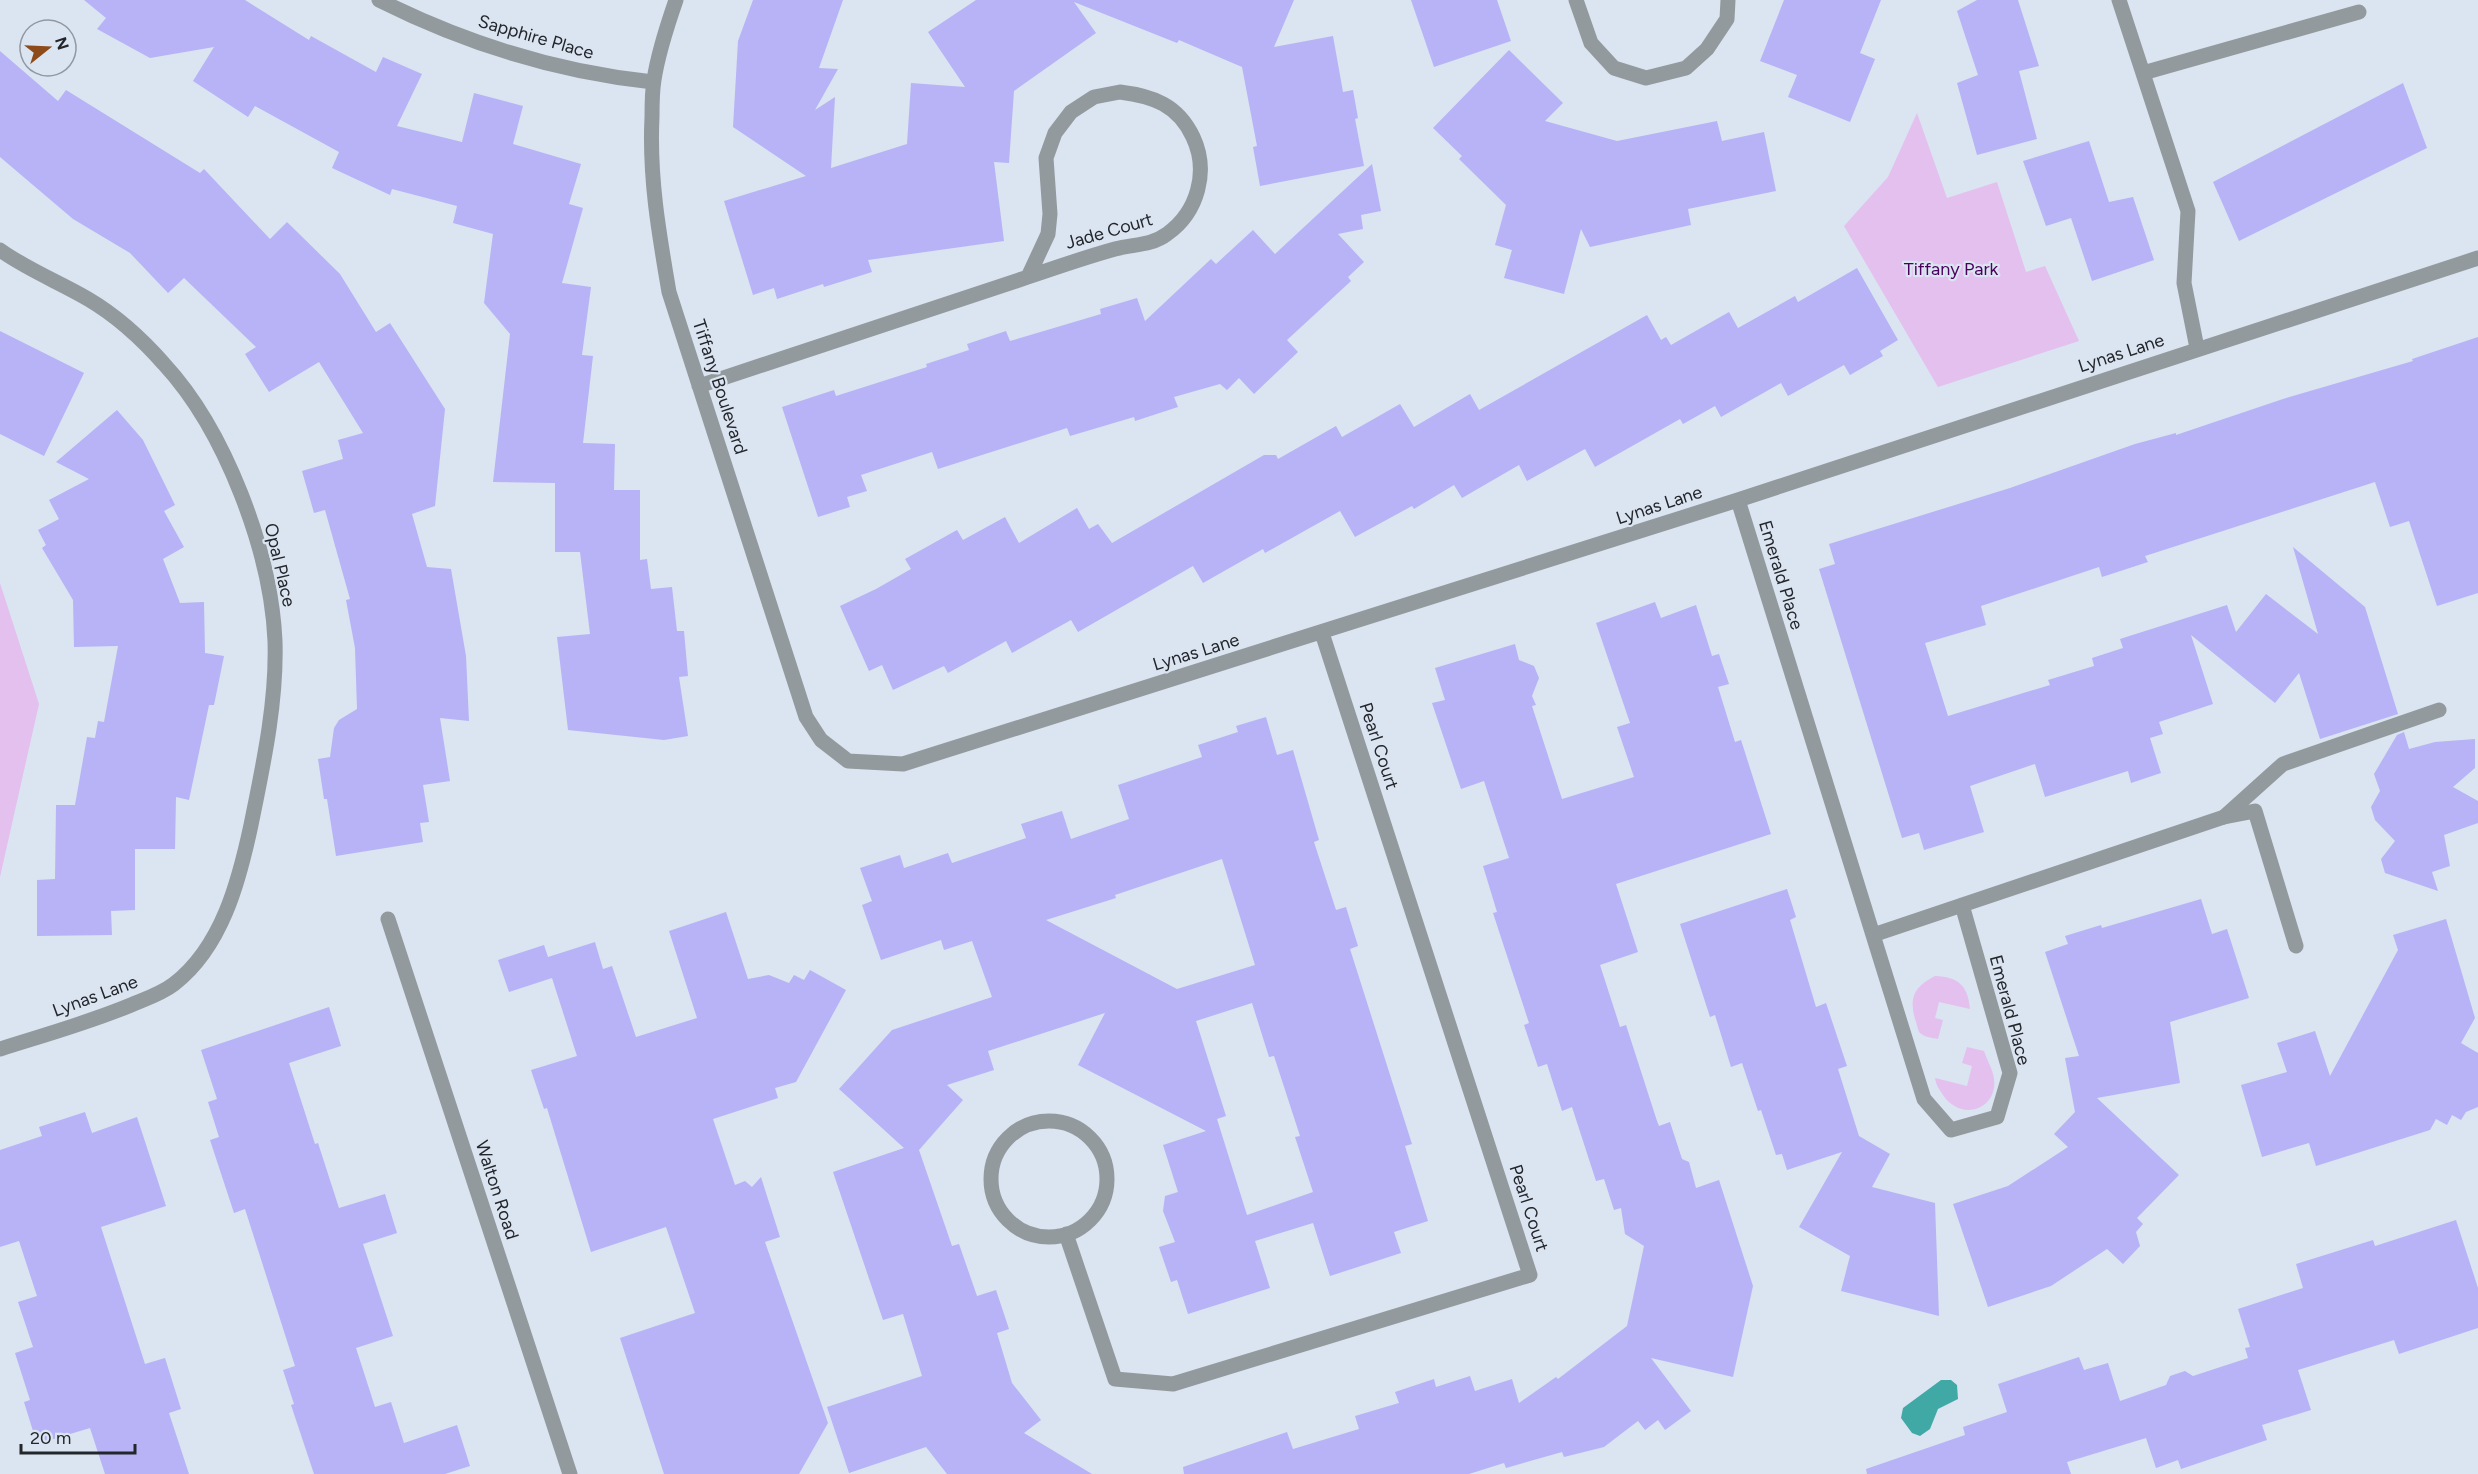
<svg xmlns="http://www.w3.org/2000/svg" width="2478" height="1474" font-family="Figtree,sans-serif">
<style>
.green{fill:#e3c0ee}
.water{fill:#41a9a5}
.building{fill:#b7b3f6;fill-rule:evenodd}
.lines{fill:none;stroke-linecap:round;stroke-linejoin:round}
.lane{stroke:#939a9d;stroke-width:15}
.street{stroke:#939a9d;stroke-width:15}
.labels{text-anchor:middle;stroke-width:4.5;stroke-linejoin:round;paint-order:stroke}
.street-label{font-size:18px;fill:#23262b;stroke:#dbe4f1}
.park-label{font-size:18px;fill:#4a005c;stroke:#dbe4f1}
</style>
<rect width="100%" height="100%" fill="#dbe4f1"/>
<!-- green -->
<path class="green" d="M1917,113L1947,198L1997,182L2026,272L2045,266L2079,341L1938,387L1844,226L1888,177Z
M0,583L39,704L0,877Z
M1935,976C1958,977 1968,985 1970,1009L1939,1002L1935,1018L1943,1020L1938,1039C1933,1038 1924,1037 1920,1033C1917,1029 1917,1023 1915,1019C1909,997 1914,987 1935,976Z
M1967,1047L1984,1051C1987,1060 1993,1070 1994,1079C1998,1108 1962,1123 1943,1095C1939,1089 1936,1085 1935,1078L1967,1086L1972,1066L1962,1063Z"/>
<!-- water -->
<path class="water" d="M1941,1380H1951L1957,1385L1958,1399L1938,1409L1930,1429L1920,1436L1912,1433L1901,1418L1903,1408Z"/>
<!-- building -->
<path class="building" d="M84,0H245L309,40L311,36L376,72L383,57L422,74L397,126L462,142L474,93L523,106L513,144L581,164L569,204L583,208L562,283L591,287L582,355L593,356L583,443L615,444L614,490H640V560L647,559L651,589L672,587L677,631H684L688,676L679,677L688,736L664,740L568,730L557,637L590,634L580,552H555V483L493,482L510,334L484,303L493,234L453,223L457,206L392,189L390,195L332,168L339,152L255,106L248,117L193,81L214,47L150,58L97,29L106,18Z
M753,0H843L819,68L838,69L815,110L835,97L831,168L907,144L911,83L965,87L928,32L976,0H1294L1274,47L1333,36L1343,92L1353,90L1358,118L1355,119L1364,166L1260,186L1253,147L1257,146L1242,67L1179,40L1177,43L1074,2L1096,33L1014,91L1009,163L994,162L1004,241L868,260L872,272L824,287L823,284L777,299L774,288L753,295L724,201L806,176L733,127L738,41Z
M1411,0H1497L1511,41L1434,67Z
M1784,0H1881L1860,53L1875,59L1850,122L1788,97L1797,75L1760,61Z
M1977,0H2018L2039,66L2019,71L2037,139L1977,155L1957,83L1978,75L1957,11Z
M1509,50L1563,103L1545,121L1617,141L1717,121L1722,141L1764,132L1776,191L1688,209L1691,225L1590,247L1581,229L1564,294L1504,278L1512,250L1495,245L1506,205L1459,159L1462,156L1433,128Z
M0,51L58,101L66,90L200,173L204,169L270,239L287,222L340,274L376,332L390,323L445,409L435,506L412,514L427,567L451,569L466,656L469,721L440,718L450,781L423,785L429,822L420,823L423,842L336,856L327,799H324L318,759L330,757L334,728L339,720L357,709L355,648L346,600L350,599L325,510L314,513L302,471L343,459L338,440L363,433L319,362L269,392L245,354L256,347L184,278L168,293L130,253L73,219L0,157Z
M2403,83L2427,148L2239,241L2213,182Z
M2089,141L2109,202L2133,197L2154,260L2092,281L2071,218L2046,226L2023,161Z
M1372,164L1381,211L1361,215L1363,229L1338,234L1364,262L1348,277L1351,281L1287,340L1298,352L1254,394L1239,378L1227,390L1220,384L1174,397L1178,407L1135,421L1134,417L1070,436L1067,428L938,469L932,452L861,475L867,491L847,497L850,507L818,517L782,407L834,390L836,396L927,367L926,364L969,350L967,344L1006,331L1010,341L1101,314L1100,309L1137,298L1145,321L1211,259L1216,264L1253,230L1275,254Z
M1857,268L1898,340L1880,351L1883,356L1850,375L1844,365L1788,396L1781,383L1721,417L1715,406L1683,424L1680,419L1595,467L1585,449L1527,481L1519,465L1462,498L1454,485L1414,509L1412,506L1355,537L1340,511L1265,553L1263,549L1203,583L1193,566L1078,632L1071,620L1012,653L1006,641L948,673L944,666L893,690L882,665L869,671L840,606L876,589L911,569L905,559L957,530L963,540L1005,517L1019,543L1077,508L1089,529L1098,524L1112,543L1264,455H1276L1278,459L1336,426L1342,437L1400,404L1414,427L1470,394L1479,410L1647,315L1661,340L1666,337L1671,345L1729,312L1738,328L1795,296L1798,302Z
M0,331L84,373L44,456L0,434Z
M2478,337V593L2437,606L2409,521L2390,527L2375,482L2145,556L2148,562L2102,577L2099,567L1981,606L1986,625L1925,643L1948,716L2050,685L2048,680L2094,666L2092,658L2123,648L2120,639L2227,605L2236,632L2266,594L2318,634L2293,547L2365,607L2398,714L2320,739L2299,673L2275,703L2191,635L2213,704L2159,722L2163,734L2150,738L2161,773L2131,783L2128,771L2045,797L2035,764L1970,786L1984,832L1924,850L1919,833L1902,838L1819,569L1835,564L1829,544L2010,488L2135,444L2176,433V435L2283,399L2413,361L2412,359Z
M117,410L143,440L175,505L164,511L184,547L163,559L180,603L204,602L205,653L224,656L214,705H209L189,800L176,797L175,849H135V910L111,911L112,935L37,936V880L55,879L56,805H75L87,737L95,738L98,721L104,722L118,646L74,647L73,600L42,548L46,545L38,530L59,519L49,500L89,479L56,462Z
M1655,602L1661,618L1696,605L1712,656L1719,654L1729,684L1718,687L1735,742L1741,740L1771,834L1616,884L1638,952L1600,965L1620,1027L1626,1025L1657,1121L1659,1126L1670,1122L1682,1159L1689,1162L1696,1188L1719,1180L1753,1286L1733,1377L1651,1358L1691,1411L1665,1430L1658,1420L1645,1430L1638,1421L1604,1447L1564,1457L1562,1452L1506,1468L1504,1463L1469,1474H1184L1183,1467L1287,1432L1293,1449L1359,1429L1355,1416L1399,1403L1395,1392L1434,1379L1436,1387L1470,1376L1475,1391L1512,1379L1519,1403L1556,1377L1558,1379L1627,1326L1644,1246L1625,1234L1621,1208L1614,1210L1604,1179L1596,1181L1572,1107L1562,1111L1547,1064L1538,1067L1524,1025L1529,1023L1493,913L1497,912L1483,866L1509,858L1484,781L1461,789L1432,703L1445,700L1435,668L1515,644L1519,660L1534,666L1539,678L1532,696L1536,705L1532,706L1562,799L1634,777L1617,727L1630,723L1596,623Z
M1266,717L1277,755L1293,750L1319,840L1314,842L1336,910L1346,907L1358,946L1350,949L1412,1144L1405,1146L1428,1221L1394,1232L1401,1253L1330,1276L1313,1223L1255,1241L1270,1288L1188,1314L1177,1280L1171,1282L1159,1247L1175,1242L1163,1211L1165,1196L1178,1192L1163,1145L1206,1131L1078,1065L1105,1013L988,1051L994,1070L947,1085L963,1100L919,1150L952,1246L959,1244L977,1296L996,1290L1009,1329L997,1333L1012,1383L1041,1420L1024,1433L1092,1474H947L926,1447L849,1473L827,1407L922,1376L903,1314L883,1320L833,1172L904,1148L839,1089L892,1030L992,997L972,941L944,950L941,940L881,960L862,905L872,901L860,868L900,855L904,868L948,853L952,863L1026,838L1021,824L1062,811L1071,839L1129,819L1118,785L1202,757L1198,745L1238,732L1236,726ZM1222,859L1255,965L1177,989L1046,920L1116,898L1115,895ZM1252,1003L1269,1057L1274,1056L1300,1136L1295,1137L1313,1192L1247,1215L1217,1119L1226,1116L1196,1021Z
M2404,732L2409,749L2435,742L2475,739V768L2453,787L2478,801V823L2444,835L2450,866L2432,872L2438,891L2385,873L2381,859L2395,841L2375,820L2371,807L2380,791L2374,774L2397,735Z
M1787,889L1796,917L1790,920L1816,1007L1826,1003L1847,1066L1838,1069L1859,1136L1890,1154L1872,1187L1935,1203L1939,1316L1841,1291L1850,1256L1799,1227L1842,1152L1787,1170L1782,1154L1776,1155L1761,1110L1758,1111L1742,1063L1731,1067L1715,1015L1710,1017L1680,924Z
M2201,899L2212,934L2227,929L2249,998L2170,1022L2180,1083L2097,1098L2179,1175L2137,1218L2143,1224L2136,1232L2140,1246L2123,1264L2107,1249L2051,1286L1988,1307L1953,1204L2008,1186L2068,1147L2054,1134L2075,1112L2065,1058L2079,1056L2045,952L2068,944L2065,936L2101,925L2102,928Z
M726,912L748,979L769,975L789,983L794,975L804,980L810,970L846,990L796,1082L775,1088L778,1098L713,1119L735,1185L745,1181L752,1187L761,1177L780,1237L765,1242L828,1423L799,1474H664L620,1338L695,1313L666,1227L591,1252L547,1108L544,1109L531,1070L577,1056L552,978L509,992L498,960L544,945L548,957L595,942L603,969L612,966L636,1037L697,1018L669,931Z
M2446,919L2475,1018L2461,1043L2478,1053V1107L2466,1112L2461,1120L2452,1115L2447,1125L2436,1119L2430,1130L2316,1166L2309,1143L2262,1157L2241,1085L2287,1072L2277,1043L2315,1031L2330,1076L2398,950L2393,935Z
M329,1007L341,1046L289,1063L315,1144L318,1143L339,1208L385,1194L397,1233L363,1244L393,1336L356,1348L375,1407L391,1402L404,1443L457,1425L470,1466L445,1474H314L291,1405L294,1404L283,1370L295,1366L245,1209L234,1213L210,1140L219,1137L208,1102L217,1099L201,1050Z
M85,1112L92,1133L137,1117L166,1206L101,1227L145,1364L165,1358L181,1409L169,1413L189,1474H105L90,1428L37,1444L24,1402L30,1400L15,1353L33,1347L18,1302L37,1296L19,1241L0,1247V1150L42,1136L39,1127Z
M2456,1220L2478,1288V1328L2399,1354L2394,1340L2298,1370L2311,1410L2262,1425L2267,1440L2181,1469L2178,1460L2156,1468L2146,1438L2067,1462L2071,1474H1867L1866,1469L1965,1435L1963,1427L2007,1412L1998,1384L2079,1357L2084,1370L2108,1363L2120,1401L2166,1385L2170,1376L2185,1371L2193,1376L2248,1358L2245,1348L2250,1347L2238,1309L2303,1288L2296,1264L2373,1240L2375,1246Z"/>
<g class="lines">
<!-- lane -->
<path class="lane" d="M2119,0L2188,211L2184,283L2197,348
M2143,73L2359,12
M2224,817L2283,764L2439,710"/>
<!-- street -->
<path class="street" d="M379,0C467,44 556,72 653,82
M676,0C667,26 658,53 654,80C652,92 652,105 652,117C649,177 659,234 669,292L806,717L821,740L848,761L903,764L1738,500L2478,258
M1576,0L1591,43L1614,68L1646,78L1686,68L1707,49L1727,19L1728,0
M1120,92C1153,96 1178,105 1193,137C1209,171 1198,212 1167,234C1151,246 1133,244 1115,249C1086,257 1057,267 1028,277L1048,234L1050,214L1046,158L1055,133L1071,112L1094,97Z
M0,250C28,270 59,282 88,299C117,316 142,339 164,364C225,430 271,551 275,641C277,702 263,766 251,825C239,881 222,947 174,984C161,994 145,999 131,1005C88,1023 44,1035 0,1049
M699,386L1028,277
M1738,500L1873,935L2224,817L2255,811L2296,946
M388,919L570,1474
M1873,935L1924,1099L1951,1130L1997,1117L2010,1073L1962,905
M991 1179a58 58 0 1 1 116 0a58 58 0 1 1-116 0Z
M1066,1234L1115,1379L1173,1384L1530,1275L1322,633"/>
</g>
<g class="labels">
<!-- street labels -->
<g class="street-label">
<text transform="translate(536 37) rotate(16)" y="6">Sapphire Place</text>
<text transform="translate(1109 231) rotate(-16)" y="6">Jade Court</text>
<text transform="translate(2121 353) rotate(-18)" y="6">Lynas Lane</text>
<text transform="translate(720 387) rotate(72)" y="6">Tiffany Boulevard</text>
<text transform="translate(1659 505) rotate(-18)" y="6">Lynas Lane</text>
<text transform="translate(280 565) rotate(77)" y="6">Opal Place</text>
<text transform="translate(1781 575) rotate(73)" y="6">Emerald Place</text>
<text transform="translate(1196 652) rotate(-17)" y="6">Lynas Lane</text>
<text transform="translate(1379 746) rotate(72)" y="6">Pearl Court</text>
<text transform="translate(95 996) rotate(-20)" y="6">Lynas Lane</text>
<text transform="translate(2010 1010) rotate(75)" y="6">Emerald Place</text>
<text transform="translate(497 1190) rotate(72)" y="6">Walton Road</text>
<text transform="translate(1529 1208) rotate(72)" y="6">Pearl Court</text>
</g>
<!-- park labels -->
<g class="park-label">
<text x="1951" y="275">Tiffany Park</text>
</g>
</g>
<!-- north arrow -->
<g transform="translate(48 48) rotate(72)"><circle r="28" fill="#dbe4f1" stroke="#9198a2" stroke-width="1.5"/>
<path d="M0-4.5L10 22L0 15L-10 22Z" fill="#8d4b1a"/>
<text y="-9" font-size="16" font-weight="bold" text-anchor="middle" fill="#23262b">N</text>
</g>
<!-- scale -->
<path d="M21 1444v9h114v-9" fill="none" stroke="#23262b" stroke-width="3"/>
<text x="30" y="1444" font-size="18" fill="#23262b" stroke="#dbe4f1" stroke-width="4.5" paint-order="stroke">20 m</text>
</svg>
